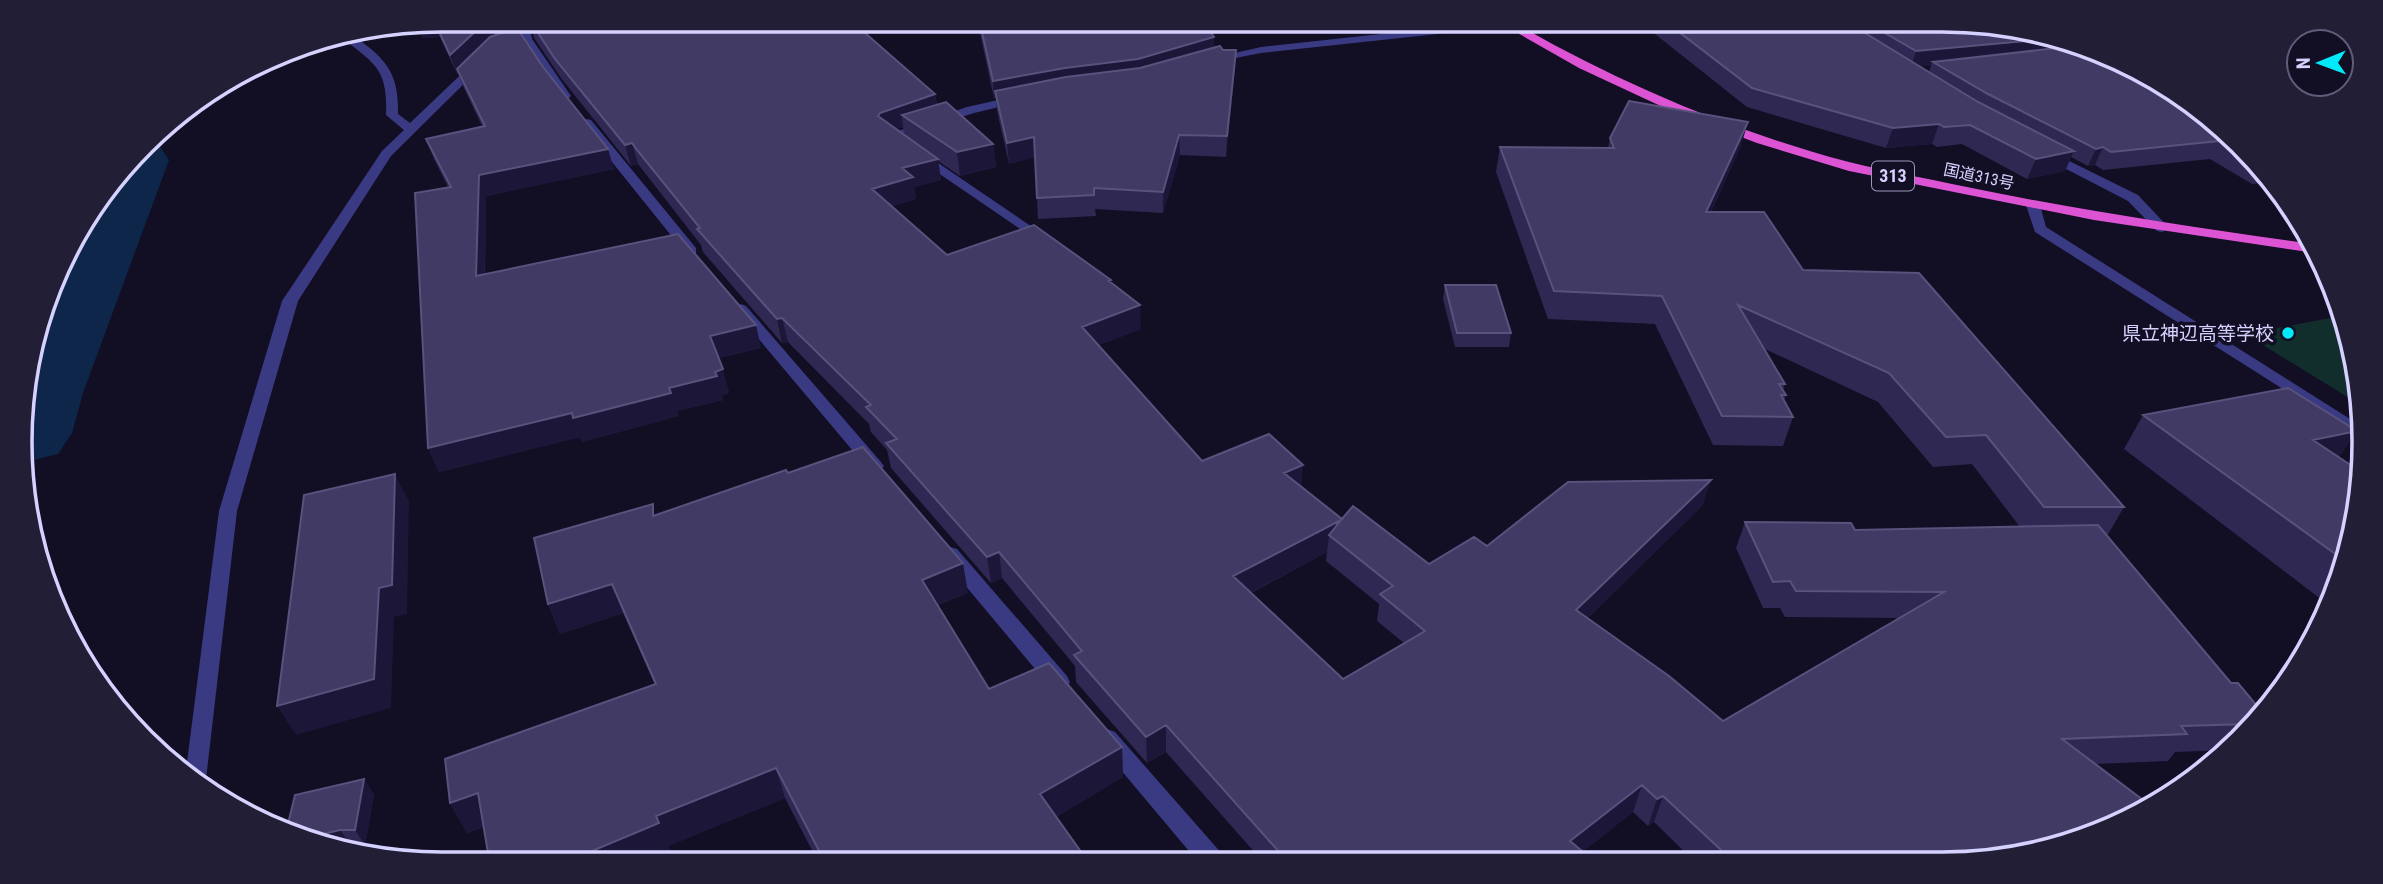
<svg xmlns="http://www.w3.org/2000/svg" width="2383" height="884" font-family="'Roboto Condensed','Noto Sans JP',sans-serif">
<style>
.green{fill:#122e2c}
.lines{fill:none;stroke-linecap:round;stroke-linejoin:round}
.river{fill:#0d2649;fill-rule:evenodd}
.minor{fill:#3a3a83;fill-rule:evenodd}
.trunk{fill:#dc54d3;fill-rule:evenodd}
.wall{fill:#2f2852;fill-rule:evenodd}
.shaded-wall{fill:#1c1638}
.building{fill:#413a65;stroke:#58527d;stroke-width:2;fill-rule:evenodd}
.poi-dot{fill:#02e9fa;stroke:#120e24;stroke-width:2.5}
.labels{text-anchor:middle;stroke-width:7;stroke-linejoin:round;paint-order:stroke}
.far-street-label{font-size:16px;fill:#d6d2ff;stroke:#120e24}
.shield{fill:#120e24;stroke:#9b97bd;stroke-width:2}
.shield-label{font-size:18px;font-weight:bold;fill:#d6d2ff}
.poi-label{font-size:19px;fill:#d6d2ff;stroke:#120e24;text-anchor:end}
.rim{fill:none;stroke:#d6d2ff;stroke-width:3.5}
</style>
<rect width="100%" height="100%" fill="#120e24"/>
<!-- green -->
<path class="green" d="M2336,317L2360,387L2359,404L2245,334Z"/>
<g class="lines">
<!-- river -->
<path class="river" d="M148,143L159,145L169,160L83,393L72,433L58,454L25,462L23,386L76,231Z"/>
<!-- minor -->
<path class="minor" d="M518,19H528L532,39L571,96L569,98H561L522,39Z
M1519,19H1555L1550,22L1261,53L1215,62L1209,59L1261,47Z
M351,34C385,58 399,71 398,114L410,123L474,62L484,64L391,156L298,301L237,511L205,788L185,778L219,511L282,301L382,151L404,130L386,115C388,67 374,64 340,36Z
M1020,95L1026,99L1024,101L974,113L900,137L1047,237L1049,240L1042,244L884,136L967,107Z
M587,119L591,120L696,248V254H686L583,126L581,123Z
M2049,151L2138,195L2169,228L2162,232L2157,231L2128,201L2045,158L2043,155Z
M2033,201L2040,205L2046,227L2358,424L2357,436L2035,232L2026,205Z
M741,304L746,306L881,462L884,466L881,470H869L736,312L733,309Z
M950,547L957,549L1067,676L1070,682L1067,688L1059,690L1051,688L943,559L940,554L943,549Z
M1107,729L1115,732L1223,855L1226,863H1199L1099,744L1096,738L1099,732Z"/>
<!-- trunk -->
<path class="trunk" d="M1493,19H1508C1604,75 1706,120 1813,152C1858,166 1905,174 1952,184C2071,209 2191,227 2312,244L2315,253L2094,220L1849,171L1757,143L1667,109L1579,68Z"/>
</g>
<!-- wall -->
<path class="wall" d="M442,19H516L517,28L614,169L486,196L485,274L761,348L719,358L729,393L722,395L723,400L677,411L678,416L582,442L580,437L439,472L428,448L448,187L434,159L426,139L482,126L464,88L458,73L457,74L440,37L423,38L420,31L412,32Z
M529,19L935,94L937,104L993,144L996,167L960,176L938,161L941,180L914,187L916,199L892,206L947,255L1111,283L1141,329L1099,345L1202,461L1301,486L1342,519L1429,564L1487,546L1703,505L1588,618L1723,721L1899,618L1785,617L1780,608H1763L1736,548L1745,522L1855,530L2020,527L1972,464L1933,467L1878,402L1765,349L1785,384L1783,390L1786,395L1784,401L1793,417L1783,446L1713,445L1655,324L1548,319L1496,172L1500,147L1608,148L1610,138L1741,146L1711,212L1803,270L2124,507L2107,536L2231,683L2262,712L2228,750L2175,752L2168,761L2095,764L1997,861L1695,862L1654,822L1648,826L1633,812L1581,853L1578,862L1264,863L1166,752L1147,763L1076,682L1075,666L1002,578L991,583L891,468L887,450L871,432L869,424L788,342L782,343L703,252L701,245L638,164L631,166L561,78L534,38ZM903,127L904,135L896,129ZM1327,552L1326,561L1379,604L1377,621L1404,643L1343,679L1251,593Z
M977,19H1202L1214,37V48L1223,50H1236L1235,69L1226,157L1180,155L1163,213L1095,209L1096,216L1038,219L1035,157L1009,164L997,111L996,99H994Z
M1636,19H1941L2199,107L2265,183L2252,184L2210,159L2103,170L2095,165L2088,166L2071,157L2065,171L2027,179L1962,144L1937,147L1932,144L1886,148L1747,107ZM1870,29L1868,35L1860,30ZM1931,65L1929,72L1919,66Z
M1445,285L1511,333L1509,347H1455L1443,299Z
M2143,415L2357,431L2339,457L2349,552L2326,603L2124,449Z
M788,473L968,593L938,605L989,689L1122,747L1123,777L1056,817L1089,863L819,864L785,798L668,846L671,852L644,864L490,865L484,827L467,833L450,803L655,685L623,613L560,634L548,604L657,514Z
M364,779L374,795L365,845H351L331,850Z"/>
<!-- shaded-wall -->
<path class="shaded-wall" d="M505,19H516L518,35L457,74L450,55L479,28Z
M1853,19H1941L1871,25L1870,29L1850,31Z
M438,20L435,23L440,37L423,38L420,31L412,32L409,25Z
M1214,37V54L1138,76L995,91L996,99H994L993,81Z
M2058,38L2084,50L1933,62L1931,65L1911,67L1916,51Z
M1236,50L1235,69L1226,157L1227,136Z
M935,94L938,115H902L903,127L883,134L878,116L880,113Z
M1748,122L1741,146L1699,238L1706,212Z
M1939,124L1932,144L1886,148L1893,128Z
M1179,135L1180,155L1163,213V192Z
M1034,137L1035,157L1009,164L1007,143Z
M632,143L638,164L631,166L625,145Z
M993,144L996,167L960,176L957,152Z
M2103,147L2095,165L2088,166L2096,149Z
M608,149L614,169L486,196L484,298L476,276L479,175Z
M2074,151L2065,171L2027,179L2036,159Z
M938,159L941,180L914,187L916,199L876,210L872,189L902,168Z
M1140,305L1141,329L1084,351L1082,327Z
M782,318L788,342L782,343L777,319Z
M756,325L761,348L717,359L710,336Z
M723,369L729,393L722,395L723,400L677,411L678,416L582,442L580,437L439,472L428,448L669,388Z
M2357,431L2333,466L2313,440Z
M1303,465L1301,490L1284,473Z
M395,474L409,501L407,614L394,617L391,708L296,735L277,706L379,588Z
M1711,480L1703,505L1570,636L1576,610Z
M1341,520L1329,535L1327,552L1233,602V576Z
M999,552L1002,578L991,583L987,557Z
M963,563L968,593L927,609L922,580Z
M612,584L623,613L560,634L548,604Z
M1166,725V752L1147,763L1146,737Z
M1122,747L1123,777L1044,824L1040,794Z
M776,768L785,798L668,846L671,852L644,864H561L656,816Z
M364,779L374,795L365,845L355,830Z
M1642,785L1633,812L1581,853L1578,862H1564L1570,841Z
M478,793L494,823L467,833L450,803Z
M1663,796L1654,822L1648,826L1657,799Z
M340,830L351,845L331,850L307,838Z"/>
<!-- building -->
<path class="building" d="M442,19H505L479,28L450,55L435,23L436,20Z
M529,19H849L935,94L880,113L878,116L938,159L902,168L913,177L872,189L947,255L1034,225L1111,280L1109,281L1140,305L1082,327L1202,461L1269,434L1303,465L1284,473L1342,519L1353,506L1429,564L1474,537L1487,546L1568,482L1711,480L1576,610L1669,676L1723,721L1944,592L1796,591L1790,581L1773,582L1745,522L1851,523L1855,530L2098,525L2231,683H2238L2262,712L2251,724L2181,726L2187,734L2062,739L2151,806L2128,821L1997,861L1734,862L1663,796L1657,799L1642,785L1570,841L1582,851L1568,862L1289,863L1166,725L1146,737L1074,655L1082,651L999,552L987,557L886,443L897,439L866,407L871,405L782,318L777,319L697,229L700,228L637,150L632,143L625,145L555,59ZM1341,520L1329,535L1393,586L1380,594L1425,631L1343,679L1233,576Z
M979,19H1202L1214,37L1138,59L1065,68L993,81Z
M1662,19H1842L1978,102L2074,151L2036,159L1970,125L1944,127L1939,124L1893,128L1752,88Z
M1925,19H1941L2051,34L2058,38L1916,51L1871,25Z
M517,28L543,67L608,149L479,175L476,276L678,234L756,325L710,336L723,369L715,372L717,376L669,388L671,393L573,418L572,413L428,448L415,193L451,187L426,139L485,126L457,69L490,37Z
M1220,46L1223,50H1236L1227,136L1179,135L1163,192L1094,188V195L1037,198L1034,137L1007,143L995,91L1066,77L1140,68Z
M2075,46L2199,107L2238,152L2219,141L2111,152L2103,147L2096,149L1988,94L1933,62Z
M1629,101L1748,122L1706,212H1764L1803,270L1919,273L2124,507H2044L1986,435L1946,437L1889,373L1738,305L1785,384H1779L1786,395H1781L1793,417L1722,416L1662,296L1554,291L1500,147L1614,148L1610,138Z
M946,102L993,144L957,152L902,115Z
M1445,285H1496L1511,333H1457Z
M2288,388L2357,431L2313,440L2355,468L2349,552L2345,561L2143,415Z
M863,447L963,563L922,580L989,689L1049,663L1122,747L1040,794L1089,863L826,864L776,768L656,816L659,823L561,864L490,865L478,793L450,803L445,759L656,684L612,584L548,604L534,538L653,504V516L786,470L788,473Z
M395,474L392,585L379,588L374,679L277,706L304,495Z
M364,779L355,830H340L307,838L287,828L295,795Z"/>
<!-- markers -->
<circle class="poi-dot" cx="2288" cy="333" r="7"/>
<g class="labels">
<!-- far-street labels -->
<g class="far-street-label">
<text transform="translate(1979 176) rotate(12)" y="6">国道313号</text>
</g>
<!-- shield labels -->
<rect class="shield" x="1872" y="161.5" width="42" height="29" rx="5"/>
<g class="shield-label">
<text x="1893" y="182">313</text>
</g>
<!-- poi labels -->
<g class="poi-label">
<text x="2274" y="340">県立神辺高等学校</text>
</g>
</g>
<!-- crop -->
<path d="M0 0H2383V884H0ZM442 32H1942A410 410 0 0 1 2352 442V442A410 410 0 0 1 1942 852H442A410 410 0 0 1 32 442V442A410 410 0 0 1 442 32Z" fill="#221e36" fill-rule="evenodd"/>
<path class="rim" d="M442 32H1942A410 410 0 0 1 2352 442V442A410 410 0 0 1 1942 852H442A410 410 0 0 1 32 442V442A410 410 0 0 1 442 32Z"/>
<!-- north arrow -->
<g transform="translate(2320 63) rotate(269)"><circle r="33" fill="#120e24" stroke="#605c7c" stroke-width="2"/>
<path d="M0-5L12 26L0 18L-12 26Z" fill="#02e9fa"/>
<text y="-10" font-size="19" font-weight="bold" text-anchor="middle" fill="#d6d2ff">N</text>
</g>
</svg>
